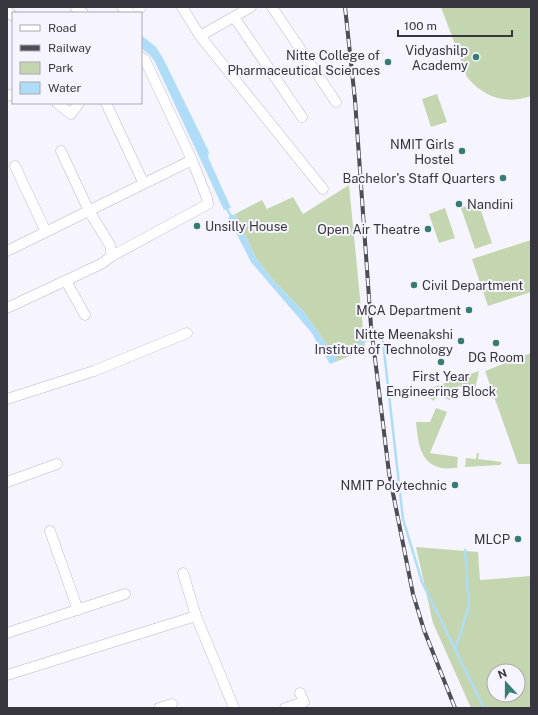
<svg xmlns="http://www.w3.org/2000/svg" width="538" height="715" font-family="'Public Sans',sans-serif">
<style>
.green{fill:#c4d6af;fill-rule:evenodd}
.water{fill:#afdcf7}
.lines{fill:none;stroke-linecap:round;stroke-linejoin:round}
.stream{stroke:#afdcf7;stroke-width:2.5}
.minor-casing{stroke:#bbb7cd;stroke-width:11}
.minor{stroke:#fff;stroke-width:10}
.rail-casing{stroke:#4e4c55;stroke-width:4}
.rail{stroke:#f6f4fe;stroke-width:2.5;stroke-dasharray:8;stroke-linecap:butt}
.poi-dot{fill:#377c72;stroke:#f6f4fe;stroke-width:1.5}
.labels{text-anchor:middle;stroke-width:4;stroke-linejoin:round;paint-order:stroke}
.poi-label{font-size:13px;fill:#37353e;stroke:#f6f4fe;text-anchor:end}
</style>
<rect width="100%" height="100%" fill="#f6f4fe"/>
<!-- green -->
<path class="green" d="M441,7H531V96C506,105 483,97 467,77Z
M437,94L447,122L431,127L422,99Z
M349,185L365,349L338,361L304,312L272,279L256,258L235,214L262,200L267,209L293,197L303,214Z
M478,202L492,243L475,249L461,208Z
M445,208L455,238L439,243L429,214Z
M531,240V292L488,306L472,259Z
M531,353V464H518L485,371Z
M479,371L475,390L458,386L453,398H451L450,400L436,395L434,401L420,392Z
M436,408L447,412L430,453L458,457L457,468C452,468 446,469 441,468C419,463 418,440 416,422H430Z
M477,453H479L478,459L502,462L500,465L465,467L466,458L476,459Z
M416,547L478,552L480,580L531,576V708H471L433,623ZM494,671H518V695H494Z"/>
<!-- water -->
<path class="water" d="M141,35L156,47L164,60L209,152L208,157L231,208L224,210L155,62L150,55L141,48Z
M235,214L256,258L272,279L304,312L338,361L330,364L311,332L251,262L228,217Z"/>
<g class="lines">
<!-- stream -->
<path class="stream" d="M226,207L232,218
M332,356L382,333L403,519L422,582L484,708
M455,650L469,606L465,550"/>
<!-- minor casing -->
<g class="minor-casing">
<path id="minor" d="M75,7L83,13
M122,7L130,13
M182,7L200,36L323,189
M272,7L336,102
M7,11L13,16
M136,13L141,7
M234,17L302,117
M200,36L251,7
M7,96L13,94
M57,103L71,114L79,103
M106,103L144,184
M61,151L89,211L110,245L112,256
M15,166L46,232
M7,251L192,160
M66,281L85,315
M7,308L101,264L112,256L208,204L207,198L192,160L145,60L141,57
M7,399L94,371L187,333
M7,482L57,464
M50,531L78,610
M183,573L196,616L234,708
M7,633L125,594
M7,675L196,616
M159,708L172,704
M285,708L304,702L300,693"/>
</g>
<!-- minor -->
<use href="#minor" class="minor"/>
<!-- rail casing -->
<g class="rail-casing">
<path id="rail" d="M345,7L355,100L371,326L389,473L413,594L424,630L455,708"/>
</g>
<!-- rail -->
<use href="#rail" class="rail"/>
</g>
<!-- markers -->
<g class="poi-dot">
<circle cx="476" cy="57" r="4"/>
<circle cx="388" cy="62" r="4"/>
<circle cx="462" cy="151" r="4"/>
<circle cx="503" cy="178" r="4"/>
<circle cx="459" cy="204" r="4"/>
<circle cx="197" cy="226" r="4"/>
<circle cx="428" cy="229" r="4"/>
<circle cx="414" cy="285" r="4"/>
<circle cx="469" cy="310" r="4"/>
<circle cx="461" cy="341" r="4"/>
<circle cx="496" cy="343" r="4"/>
<circle cx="441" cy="362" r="4"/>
<circle cx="455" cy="485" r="4"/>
<circle cx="518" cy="539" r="4"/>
</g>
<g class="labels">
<!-- poi labels -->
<g class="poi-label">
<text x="468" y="55">Vidyashilp<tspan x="468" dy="15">Academy</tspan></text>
<text x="380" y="60">Nitte College of<tspan x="380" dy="15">Pharmaceutical Sciences</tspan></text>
<text x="454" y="149">NMIT Girls<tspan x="454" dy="15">Hostel</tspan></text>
<text x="495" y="183">Bachelor's Staff Quarters</text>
<text x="467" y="209" text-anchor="start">Nandini</text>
<text x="205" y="231" text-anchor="start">Unsilly House</text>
<text x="420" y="234">Open Air Theatre</text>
<text x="422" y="290" text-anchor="start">Civil Department</text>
<text x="461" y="315">MCA Department</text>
<text x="453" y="339">Nitte Meenakshi<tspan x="453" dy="15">Institute of Technology</tspan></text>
<text x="496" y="362" text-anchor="middle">DG Room</text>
<text x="441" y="381" text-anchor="middle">First Year<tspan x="441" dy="15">Engineering Block</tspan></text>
<text x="447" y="490">NMIT Polytechnic</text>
<text x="510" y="544">MLCP</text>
</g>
</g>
<!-- border -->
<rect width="538" height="715" fill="none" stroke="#37353e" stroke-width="16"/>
<!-- legend -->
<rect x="12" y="12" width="130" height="92" fill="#f6f4fe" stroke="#aaa8b1"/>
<rect x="20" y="25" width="20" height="6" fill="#ffffff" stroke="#aaa8b1"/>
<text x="48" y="32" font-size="12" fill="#37353e">Road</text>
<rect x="20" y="45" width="20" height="6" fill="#4e4c55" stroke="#aaa8b1"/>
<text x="48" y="52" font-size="12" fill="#37353e">Railway</text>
<rect x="20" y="62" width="20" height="12" fill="#c4d6af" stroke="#aaa8b1"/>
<text x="48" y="72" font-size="12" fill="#37353e">Park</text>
<rect x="20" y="82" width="20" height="12" fill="#afdcf7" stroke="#aaa8b1"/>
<text x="48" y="92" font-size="12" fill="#37353e">Water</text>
<!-- north arrow -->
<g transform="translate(506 683) rotate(339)"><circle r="19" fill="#f6f4fe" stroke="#aaa8b1"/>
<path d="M0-3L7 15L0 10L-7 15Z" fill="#377c72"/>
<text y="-6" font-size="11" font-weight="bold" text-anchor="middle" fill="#37353e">N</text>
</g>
<!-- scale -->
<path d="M398 30v6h114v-6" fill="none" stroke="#37353e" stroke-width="2"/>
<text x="404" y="30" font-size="12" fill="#37353e" stroke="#f6f4fe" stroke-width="3" paint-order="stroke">100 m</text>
</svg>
